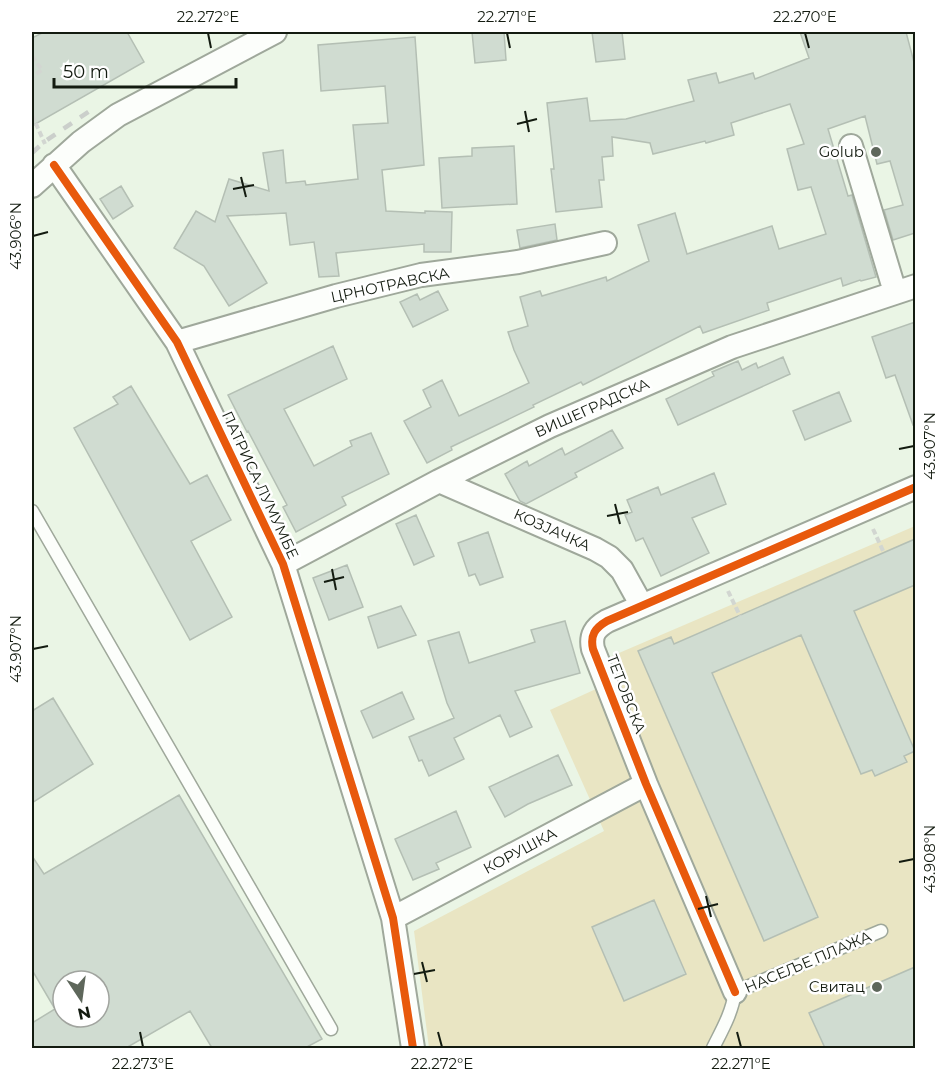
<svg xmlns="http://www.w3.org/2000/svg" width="947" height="1080" font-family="Montserrat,sans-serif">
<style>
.green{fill:#e9e5c3}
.building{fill:#d0dcd1;stroke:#b4bfb4;stroke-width:1.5;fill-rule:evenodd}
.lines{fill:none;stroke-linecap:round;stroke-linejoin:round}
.lane-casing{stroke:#9fa89b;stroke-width:15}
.street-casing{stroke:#9fa89b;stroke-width:26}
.path{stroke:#d2d6d1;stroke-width:4;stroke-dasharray:6 3;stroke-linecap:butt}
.lane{stroke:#fcfefb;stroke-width:12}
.street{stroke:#fcfefb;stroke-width:22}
.rail{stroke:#cbcfcb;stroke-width:4.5;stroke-dasharray:10 10;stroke-linecap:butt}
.cycleway-casing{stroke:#fff;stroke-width:11}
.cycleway{stroke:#e8590c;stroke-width:8}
.ticks{fill:none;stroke:#131b10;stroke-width:2}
.poi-dot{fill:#5e675b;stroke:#fff;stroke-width:2}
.labels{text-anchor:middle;stroke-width:5;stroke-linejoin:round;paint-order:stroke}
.poi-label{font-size:15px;fill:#131b10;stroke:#fff;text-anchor:end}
.street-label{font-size:15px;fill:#131b10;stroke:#fff}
.neatline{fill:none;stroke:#131b10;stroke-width:2}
.ticks-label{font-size:15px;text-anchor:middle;fill:#131b10}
</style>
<rect width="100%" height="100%" fill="#eaf5e5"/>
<!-- green -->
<path class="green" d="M915,526V1048H429L414,931L604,831L550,710L620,678L612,656Z"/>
<!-- building -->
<path class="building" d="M44,32H127L144,62L32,126V38Z
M472,32H504L506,60L475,63Z
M592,32H622L625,59L596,62Z
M800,32H906L915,66V233L893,240L884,210L903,205L890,161L877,164L865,116L828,129L848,196L852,195L876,277L861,281L860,280L843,286L841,278L767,303L769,310L703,333L700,326L583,385L581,382L533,405L534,407L451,447L452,450L427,463L404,421L431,407L423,390L442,380L459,416L529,383L514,350L508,332L528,326L520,297L540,291L542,296L606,277L607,281L649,261L638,225L675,213L687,254L772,226L779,249L826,234L811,187L798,190L787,149L804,144L790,104L731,123L734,135L706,143L705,141L653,154L650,143L612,137L613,156L602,157L604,180H599L602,207L556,212L551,169H554L547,103L587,98L590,121L626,119L694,101L688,80L716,73L719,83L753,73L755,79L809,58Z
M415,37L424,165L382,170L386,211L425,213V211L452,212L451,252H424V244L336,253L339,276L319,277L314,242L290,245L286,213L227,216L267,283L229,306L204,266L174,248L196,211L215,222L229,179L269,191L263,153L283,150L286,183L305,181L306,185L358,179L353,125L388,123L385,86L321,91L318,45Z
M514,146L517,204L442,208L439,158L472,156V148Z
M121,186L133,206L113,219L100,199Z
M555,224L557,240L520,248L517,230Z
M438,291L448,310L413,327L400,302L417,294L420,300Z
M915,322V424L913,425L895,375L886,378L872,337Z
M333,346L347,379L284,409L314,466L352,446L350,441L371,433L389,474L342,497L346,505L296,532L283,507L287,505L248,431L247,432L228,395Z
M783,357L790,374L678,425L666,399L714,376L712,372L738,361L742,370L756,363L758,368Z
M131,386L190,484L207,475L231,520L191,541L232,617L190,640L74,428L118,404L113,397Z
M839,392L851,421L805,440L793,411Z
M612,430L623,448L575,473L577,477L526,504L520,501L505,474L527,461L529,466L562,448L565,455Z
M714,473L726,504L692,518L709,553L661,576L643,538L636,541L625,515L632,512L627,500L658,487L661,495Z
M416,515L434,556L414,565L396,524Z
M488,532L503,577L480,585L475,574L469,576L458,543Z
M915,539V585L854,611L915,751L904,756L907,762L875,776L872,770L861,774L801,635L712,673L818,917L764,941L638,651L671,637L674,644Z
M347,565L363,607L329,620L313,578Z
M401,606L416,635L378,648L368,617Z
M565,621L580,673L515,691L532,727L510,737L500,715L454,738L464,759L429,776L422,760L419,761L409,737L454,718L447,703L428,641L459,632L469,663L535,642L531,630Z
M402,692L414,719L373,738L361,711Z
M53,698L93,764L32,803V711Z
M558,755L572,785L528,804L505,817L489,787Z
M179,795L322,1039L305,1048H212L190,1011L126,1048H32V1023L55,1009L32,970V856L44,874ZM63,981H99V1017H63Z
M456,811L471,847L436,863L439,869L413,880L395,839Z
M654,900L686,974L624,1001L592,927Z
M915,967V1048H825L809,1013Z"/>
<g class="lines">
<!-- lane casing -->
<g class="lane-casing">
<path id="lane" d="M32,511L331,1029
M713,1048C722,1030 732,1013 735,992L881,931"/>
</g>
<!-- street casing -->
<g class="street-casing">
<path id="street" d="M851,146L895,292
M54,165L177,342L283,564L393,918L413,1048
M32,186L81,142L118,115L275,32
M177,342L336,296L421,275L518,262L605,243
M439,481L595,549L609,557L622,570L642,606
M283,564L439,481L550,426L732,347L916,286
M393,918L646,784
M735,992L646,784L593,649C590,635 595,628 607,621L916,487"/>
</g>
<!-- path -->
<path class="path" d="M32,56L42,70L32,77
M32,115L45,144
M873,529L884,553
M728,591L740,616"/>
<!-- lane -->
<use href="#lane" class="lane"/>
<!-- street -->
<use href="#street" class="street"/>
<!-- rail -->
<path class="rail" d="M32,153L44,142L91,110"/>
<!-- cycleway casing -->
<g class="cycleway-casing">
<path id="cycleway" d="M54,165L177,342L283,564L393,918L413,1048
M735,992L646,784L593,649C590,635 595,628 607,621L916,487"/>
</g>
<!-- cycleway -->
<use href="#cycleway" class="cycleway"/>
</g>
<!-- ticks -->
<path class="ticks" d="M208,33L211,48M507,33L510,48M805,33L809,48M525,111L529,132M517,124L537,119M241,177L246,197M233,189L254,185M33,236L48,232M899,449L914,446M615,504L620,524M607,516L628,512M332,569L336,590M324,582L344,577M33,649L48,646M899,862L914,859M706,896L711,917M698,909L718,904M422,962L427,982M414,974L435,970M140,1032L143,1047M438,1032L442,1047M737,1032L741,1047"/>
<!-- markers -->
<g class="poi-dot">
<circle cx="876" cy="152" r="6"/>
<circle cx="877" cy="987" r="6"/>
</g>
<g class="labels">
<!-- poi labels -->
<g class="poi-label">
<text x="864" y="157">Golub</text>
<text x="865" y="992">Свитац</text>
</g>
<!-- street labels -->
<g class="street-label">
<text transform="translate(390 285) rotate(-12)" y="5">ЦРНОТРАВСКА</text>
<text transform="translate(592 408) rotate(-24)" y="5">ВИШЕГРАДСКА</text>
<text transform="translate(260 485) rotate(65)" y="5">ПАТРИСА ЛУМУМБЕ</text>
<text transform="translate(552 530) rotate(24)" y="5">КОЗЈАЧКА</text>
<text transform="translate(626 694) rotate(69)" y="5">ТЕТОВСКА</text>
<text transform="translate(520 851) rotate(-28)" y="5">КОРУШКА</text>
<text transform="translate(808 962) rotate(-23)" y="5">НАСЕЉЕ ПЛАЖА</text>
</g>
</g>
<!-- border -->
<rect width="947" height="1080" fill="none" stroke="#ffffff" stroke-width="66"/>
<!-- north arrow -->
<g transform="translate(81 999) rotate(167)"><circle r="28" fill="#ffffff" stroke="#a1a49f" stroke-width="1.5"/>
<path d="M0-4.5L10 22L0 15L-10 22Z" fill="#5e675b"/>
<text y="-9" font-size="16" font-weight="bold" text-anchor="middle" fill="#131b10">N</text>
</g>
<!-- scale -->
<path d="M54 78v9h182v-9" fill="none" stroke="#131b10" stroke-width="3"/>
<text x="63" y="78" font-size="18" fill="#131b10" stroke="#ffffff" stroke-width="4.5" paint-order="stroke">50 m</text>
<rect x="33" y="33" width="881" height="1014" class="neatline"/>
<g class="ticks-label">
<text x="208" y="22">22.272°E</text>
<text x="507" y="22">22.271°E</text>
<text x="805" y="22">22.270°E</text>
<text transform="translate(16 236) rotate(-90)" y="5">43.906°N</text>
<text transform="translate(930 446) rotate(-90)" y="5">43.907°N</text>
<text transform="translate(16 649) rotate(-90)" y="5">43.907°N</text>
<text transform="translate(930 859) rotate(-90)" y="5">43.908°N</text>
<text x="143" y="1069">22.273°E</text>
<text x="442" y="1069">22.272°E</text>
<text x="741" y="1069">22.271°E</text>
</g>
</svg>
